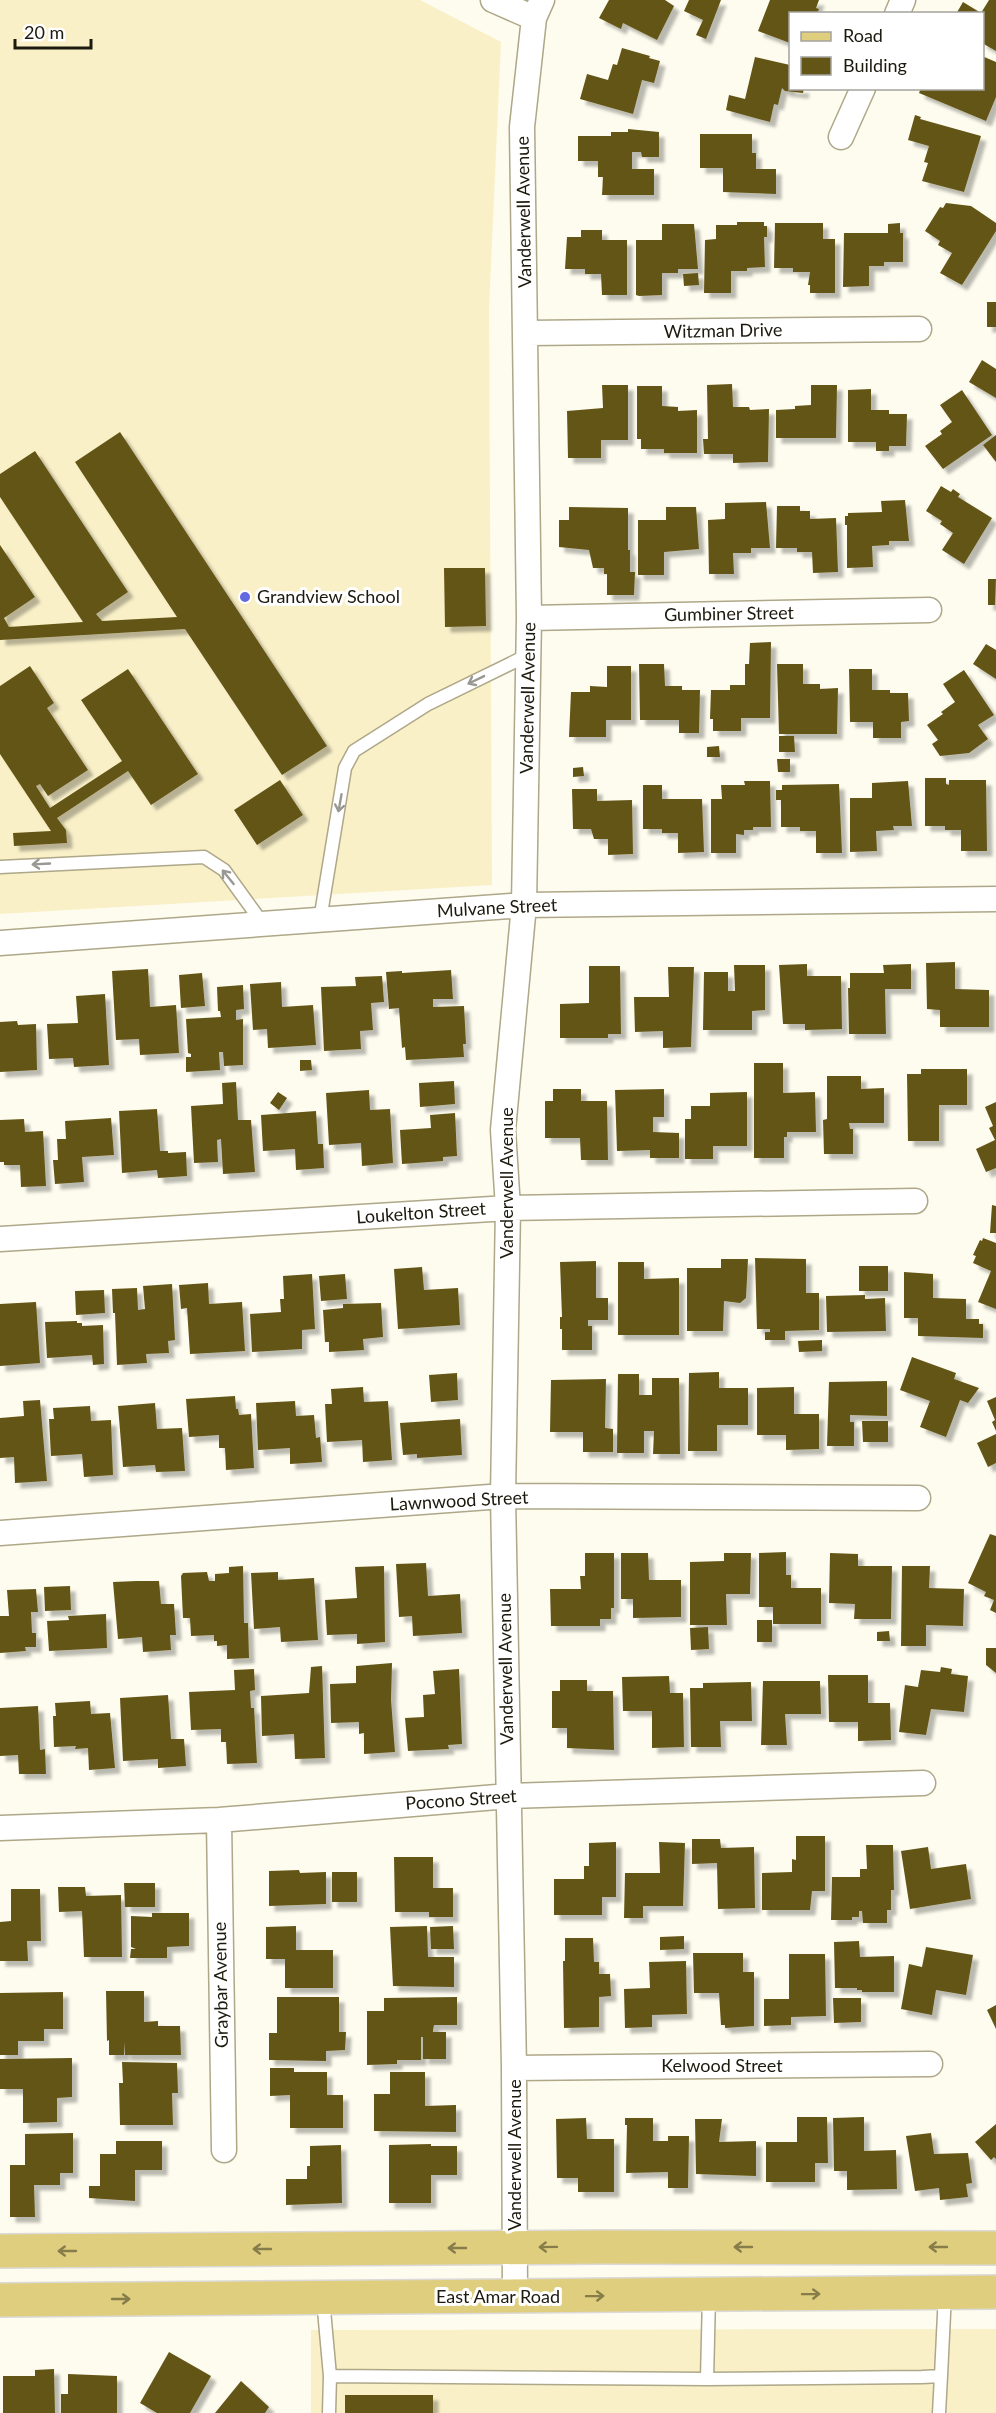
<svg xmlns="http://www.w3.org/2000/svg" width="996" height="2413" font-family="Lato,sans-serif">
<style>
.built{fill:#f9f0c8}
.building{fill:#635516;filter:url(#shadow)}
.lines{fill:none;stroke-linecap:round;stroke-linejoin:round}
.lane-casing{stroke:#aea788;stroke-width:15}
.street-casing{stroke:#aea788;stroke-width:27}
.primary-casing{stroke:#dbdad8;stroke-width:36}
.lane{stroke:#fff;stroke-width:12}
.street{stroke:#fff;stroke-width:24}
.primary{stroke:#dfce7d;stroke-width:33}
.oneway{stroke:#999892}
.oneway2{stroke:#877d4b}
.poi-dot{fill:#6168e0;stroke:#fff;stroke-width:2}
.labels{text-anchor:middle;stroke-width:6;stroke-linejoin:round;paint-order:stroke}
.street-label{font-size:18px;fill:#1c190d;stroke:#fff}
.poi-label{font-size:18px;fill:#1c190d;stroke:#fff;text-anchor:start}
</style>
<defs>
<filter id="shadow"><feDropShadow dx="5.5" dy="5.5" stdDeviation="1.5" flood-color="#0004"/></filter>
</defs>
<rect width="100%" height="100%" fill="#fefcef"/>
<!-- built -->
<path class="built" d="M0,0H420L501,42L489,309L492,885L0,914Z
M996,2329V2413H311V2330Z"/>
<!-- building -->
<path class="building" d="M609,0H665L674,6L657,40L623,23L621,29L599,18Z
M689,0H721L706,39L696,35L703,20L684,11Z
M770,0H819L816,8L819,9L817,14H790V43L758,31Z
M989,0H996V51L982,43V14H956L963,2L981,13Z
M622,48L650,56L649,58L660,61L654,83L642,80L633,114L580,99L587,74L608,80L613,64L617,65Z
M982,56L996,62V97L986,121L919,93L921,88H982Z
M755,57L790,65V88H804L803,93L785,91L782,88L778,105L774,104L770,122L726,110L729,95L745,99Z
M915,115L921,117L920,119L981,136L964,192L922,181L928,163L924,162L929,146L908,140Z
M628,129L659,132V157H642L641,152H632V169H654V195H602L603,177H598V161H578V136H611V132H628Z
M700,134H752V153H756V169H776V194L723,192V168H700Z
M946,203L971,206L996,223V231L962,285L940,273L952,253L938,245L940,241L925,231L940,207L943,208Z
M737,222H764V226H767V237H764L765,267L747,268V271H731V293H704L705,240L716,239V225H737Z
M775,223H823V239H835V293H810V285H808L810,272H793V268H774Z
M900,223V233H903V262H884V266H869V286L843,287L844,233H888V224Z
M662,224H694L698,269H678V273H662V295L639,296L636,295V240H662Z
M581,230H602V240H627V295H602L601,274H585V269H565L567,237H581Z
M698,273L699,285L684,286L683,274Z
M987,302H996V327H987Z
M982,360L996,369V398L969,382Z
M732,384L733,407H749L750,410L769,409L768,462L733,463V454H704L703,439H708L707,385Z
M602,385H628V440H601V458H568L567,411L603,408Z
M811,385H837L836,438H776V410L795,409V406L811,405Z
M637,386H662V406L678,407V411L697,410V453H664V449H641V439H637Z
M871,389V410H889V414H907L906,446H889V451H876V442H848V390Z
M962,390L992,435L943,469L925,446L942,434L940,431L952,422L940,405Z
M120,432L327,746L282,775L185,629L0,640V545L35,597L4,618L9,627L83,622L0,497V474L35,451L128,592L96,614L102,621L177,617L75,462Z
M996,435V462L983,445Z
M941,486L951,492L953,489L960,494L958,497L992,518L964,564L942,550L953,533L940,524L942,521L926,511Z
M905,500L909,541H889V545L872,546L873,567L847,568V525H845V516H848V513L882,512L881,501Z
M766,502L770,548H751V553H733L734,574H709L708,520L725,519V503Z
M777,506H800V511H810V519L836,518L838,572L813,573L812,552H797V548H776Z
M569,507L628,508V550H630V572H635L634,595H607V574H604V568H593L589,550L559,547V520H569Z
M666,507H696L699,549L664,552V575H638V520H666Z
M444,568H485L486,626L445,627Z
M988,579H996L995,605H988Z
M771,642L770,718H741V731H713V719H710L711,690H730V685H745V664H749L750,643Z
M986,644L996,650V679L973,664Z
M639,664H664L665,686H682V690H700L699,733H679V720H640Z
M777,664H803V684H820V689L838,688L837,734H779Z
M30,666L54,703L47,708L88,770L48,796L40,784L36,786L50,808L122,761L81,700L128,669L198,774L151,805L128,771L57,818L66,830L67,843L14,846L13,833L51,831L0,754V686Z
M607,666H631V720H606V737H569L571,692H590V686L607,687Z
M849,669H872V690H890V693H908L909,721L901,722V738H873V722H850Z
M964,670L994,715L978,725L988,739L969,753L940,756L932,744L938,740L927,725L943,714L941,712L955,702L943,684Z
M779,736H794L795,752H779Z
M719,746L720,757H707V747Z
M777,759H790V772H778Z
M583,767L584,776L573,777V768Z
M925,778H946V784L949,785V780H986L987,851H961V830H945V826H925Z
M280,780L303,815L257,845L234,810Z
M744,781H770L771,827H753V830H744V835L736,834V853H711V799H722L721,785H745Z
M908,781L912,826H893L894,830L876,831L877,851L850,852V798H872V783Z
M839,784L842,853H816V831H800V827H781V800H776V790H782V785Z
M643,785H662V799H702L704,852L678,853V833H662V829H643Z
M572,789H597V801L632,800L633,854L608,855V839H594L591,829H573Z
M955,962V989L989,990V1027H940V1010L927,1009L926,963Z
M807,964V976H841L842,1029L805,1030V1024H783L779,965Z
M911,964V989H885L886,1034H849L848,988H850V973H884L883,965Z
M734,965H765V1010L752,1011V1030H703L704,972H728V991H735Z
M589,966H620L621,1034H608V1038H560V1004L589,1003Z
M668,967H694L691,1047L663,1048V1031L635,1032L634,997H669Z
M148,969L150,1007L176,1005L179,1053L140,1055L139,1039L116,1040L112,971Z
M451,970L453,999H433V1007L464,1006L466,1044H463L464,1057L406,1060L405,1047L402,1048L399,1008L389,1009L386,972L402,971V973Z
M202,973L205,1006L181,1008L179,975Z
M382,976L384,1002L371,1003L373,1030L360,1031L361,1049L324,1051L321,987L356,986L355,977Z
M281,982L282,1007L313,1005L316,1045L268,1048L267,1029L253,1030L250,984Z
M243,985L244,1009L236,1010V1020L243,1019V1065L224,1066L223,1052H219L220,1070L186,1072V1057H191V1054L188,1053L186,1019L221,1017L220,1011H218L217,987Z
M105,994L109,1065L74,1067L73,1058L49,1059L47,1024L78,1023L76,996Z
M17,1021L18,1025L36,1024L37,1070L0,1072V1022Z
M300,1060H311L312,1070L300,1071Z
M754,1063H783V1093L815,1092L816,1132H787V1137H784V1158H754Z
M921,1069H967V1105H939V1141H908L907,1074H921Z
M827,1076H861V1089L884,1088V1123H849L850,1129H853V1154H824L823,1120L827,1119Z
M454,1081L455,1104L420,1107L419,1083Z
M236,1082L238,1120H251L255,1172L223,1174L221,1139L217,1140L218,1162L194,1163L191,1106L223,1104L222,1083Z
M553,1089H581V1101H607L608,1160H581L580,1138H545V1101H553Z
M664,1089V1117H653V1132L679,1133V1158H650V1150L617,1151L615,1090Z
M369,1090L370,1110L390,1109L393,1163L362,1166L361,1143L329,1145L326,1093Z
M278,1092L287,1098L279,1110L270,1103Z
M747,1092V1146H713V1159H685V1119H691V1106H710V1093Z
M996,1102V1168L986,1172L976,1149L995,1140L989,1128L993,1126L985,1107Z
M157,1109L160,1151H168V1153L186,1152L187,1176L158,1178L157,1170L122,1173L119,1111Z
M316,1111L318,1144H323L324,1168L296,1170L295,1149L263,1151L261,1115Z
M455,1113L457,1156L443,1157V1161L402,1164L400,1130L431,1128L430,1115Z
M111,1118L114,1155L82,1157L84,1182L55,1184L53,1160H58L57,1139H66L65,1121Z
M24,1119L25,1132L43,1131L46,1186L21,1187L20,1165H4V1162H0V1120Z
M992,1205L996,1206V1233H990Z
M983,1238L996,1243V1309L978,1302L991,1271L973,1263L976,1256L973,1255L980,1240L982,1241Z
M755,1258L806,1259V1293H819V1330L785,1331V1340H765V1332H770V1329H757Z
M721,1259H748L746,1298L740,1303L724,1301L723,1331H687V1268H721Z
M596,1261V1298H608V1320H588V1326H592V1350H562V1329H560V1317H562L560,1262Z
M618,1262H644V1279L679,1278V1335H618Z
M859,1266H888V1291H859Z
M422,1267L424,1290L458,1288L460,1325L398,1329L394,1269Z
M904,1272L933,1274V1298L966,1299V1319H979V1324H983V1338L918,1336V1318H904Z
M312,1274L315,1329L302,1330V1349L252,1352L250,1314L281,1312L280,1299H284L283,1276Z
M345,1274L347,1299L321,1301L319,1276Z
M208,1283L209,1304L242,1302L245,1351L190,1354L187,1308L181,1309L179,1285Z
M172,1284L175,1340L168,1341L169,1353L146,1354L147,1363L117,1365L115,1313H113L112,1289L137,1288L138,1310L145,1309L143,1286Z
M104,1290L105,1313L76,1315L75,1291Z
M865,1295V1299L885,1298L886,1331L827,1332L826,1296Z
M36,1302L40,1363L0,1366V1304Z
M381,1303L383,1337L363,1339L364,1350L329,1352V1342H325L323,1310L343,1308V1304Z
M77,1321V1323H82V1326L103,1325L104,1364L93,1365L92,1355L47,1358L45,1322Z
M822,1340V1351L799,1352L798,1341Z
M912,1357L956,1373L954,1379L979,1388L968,1403L960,1400L946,1437L920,1427L930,1401L900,1390Z
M719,1372V1388H748V1425H717V1451H688L689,1373Z
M457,1373L458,1400L431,1402L429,1375Z
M618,1374H639V1395H652V1378H679L680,1454H653L654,1431H644V1453H617Z
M606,1379L605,1428L613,1429V1452H583V1432H550L551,1380Z
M887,1381V1416L850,1415V1422H854V1446H827L829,1382Z
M363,1387L364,1402L388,1401L392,1460L363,1462L362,1440L327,1442L325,1404H332L331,1389Z
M794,1387V1414H819V1449L786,1450V1435H757V1388Z
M235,1396L236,1409H238L239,1415L251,1414L254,1468L226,1470L225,1448H219V1435L189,1437L186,1399Z
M996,1397V1431L992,1422L995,1420L987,1401Z
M40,1400L47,1481L15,1483L14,1457L0,1458V1418L24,1416L23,1401Z
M295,1401L296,1416L314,1415L316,1438L320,1437L322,1462L290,1464V1448L258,1450L256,1403Z
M155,1403L157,1429L182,1428L185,1471L156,1472L155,1465L123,1467L118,1406Z
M90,1406L91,1421L111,1420L113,1475L84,1477L82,1454L51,1456L49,1419H54L53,1408Z
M460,1419L462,1455L417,1458V1454L403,1455L400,1423Z
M862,1421H888V1442H863Z
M996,1434V1463L988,1467L977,1443Z
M990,1534L996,1536V1613L990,1610L994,1600L984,1596L986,1592L968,1583Z
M786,1552V1575H791V1588H821V1624H773V1607H759V1553Z
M585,1553H614V1608H611V1619H600V1626H551L550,1589H581L580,1576H585Z
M621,1553H648L649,1580H681V1617L633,1618V1599H621Z
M724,1553H751L750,1594H726L727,1625H690V1562L724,1561Z
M830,1553L858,1554V1566H892L891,1619H854L855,1604L829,1603Z
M426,1563L428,1596L460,1594L462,1633L413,1636L412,1616L399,1617L396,1564Z
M243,1566L244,1623H248L249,1658L227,1659V1645L217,1646V1641H214V1635L191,1636L190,1618H183L181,1576L183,1573L207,1572L209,1581H215V1574L229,1573V1567Z
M384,1566L385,1642L357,1644V1634L327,1635L325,1600L357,1598L355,1567Z
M902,1566H930L929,1588L964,1589L963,1626L926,1625V1646H901Z
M278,1572V1580L314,1578L318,1640L281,1642L280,1627L254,1629L251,1573Z
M137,1581H159L161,1604H174L176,1635H170L171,1650L143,1652L142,1637L118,1639L113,1582Z
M70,1586L71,1610L45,1611L44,1587Z
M36,1589L38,1612H31L32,1633H36V1647H25L26,1651L0,1653V1616H9L7,1590Z
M106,1614L107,1648L49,1651L47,1621L69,1620L68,1616Z
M757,1620H772V1642H757Z
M708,1627L709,1649L691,1650L690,1628Z
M889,1631L890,1641H877V1632Z
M986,1648H996V1673L986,1665Z
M392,1663L391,1700L395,1752L364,1754V1733L359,1734V1722L331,1723L330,1684L356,1683V1666Z
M322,1666L325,1758L295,1759L294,1734L262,1736L261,1696L309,1693L311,1667Z
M941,1667L952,1669L951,1674L968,1676L964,1712L931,1709L926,1735L899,1732L905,1685L918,1687L921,1670L940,1672Z
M254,1669L255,1690L250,1691L251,1708H254L257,1763L227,1764L226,1742H221V1729L191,1730L189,1692L235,1690L234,1670Z
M459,1669L462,1744L448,1745L449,1749L408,1751L405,1718L424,1717L423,1695L435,1694L433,1671Z
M828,1675H868V1703H890L891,1740L858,1741V1722H829Z
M669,1676L670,1693H683L684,1747L652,1748V1711H623L622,1677Z
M560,1680H587V1691H613L614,1750L567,1748V1728H552V1691H560Z
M763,1681H820L821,1714H785L787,1745H761Z
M751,1682L752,1721H720L721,1747H691L690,1688H703V1683Z
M168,1695L171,1739H184L186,1766L158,1768V1759L123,1761L120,1698Z
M90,1701L91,1714L110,1713L115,1768L89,1770L88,1748L75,1749L76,1746L54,1747L53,1716H56L55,1703Z
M38,1706L40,1750L45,1749L46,1774H19L18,1755L0,1756V1708Z
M796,1836H825V1891H812L810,1910H762V1873L792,1872V1859L796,1860Z
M692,1839H720L721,1848L754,1847L755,1908L718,1909L717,1863L692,1864Z
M616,1842V1897H602V1915H554V1879H584V1866H589V1843Z
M659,1842L685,1843L683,1906H643V1918H624L625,1873H660Z
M866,1845H893L894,1890H891V1910H887V1923H863L862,1911H859V1917H852V1920H831L832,1877H860V1869H867Z
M928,1847L931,1869L966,1864L971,1899L910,1909L901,1851Z
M394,1857H433V1888H453V1917H429V1912H395Z
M299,1870L300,1873L326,1872V1904L269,1906V1871Z
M332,1872H357V1902H332Z
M124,1883H155V1907H125Z
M58,1887H85L86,1896L121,1895L122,1957H84L82,1911L59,1912Z
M11,1889H40L41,1941H27L28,1961H0V1922L11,1921Z
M152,1913H189V1946L167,1947V1958H130L131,1949H136L131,1947V1916L152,1917Z
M296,1926V1950H333V1988H285V1959H266V1927Z
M427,1926L428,1957H454V1987L393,1986L390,1927Z
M453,1926L454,1949H431L430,1927Z
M684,1936V1949L660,1950V1937Z
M565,1938H593L594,1962H599V1974H610L611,1996L599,1997V2027L564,2028L563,1961H565Z
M859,1941L860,1957L894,1956V1992H862V1990H857V1988H835L834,1942Z
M926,1947L973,1955L966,1995L936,1990L932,2015L901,2009L909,1964L922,1967Z
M693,1953H743V1972H754V2026L725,2028V2025H721L719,1993H694Z
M789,1954H825L826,2016L791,2017V2025L764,2026V1999H789Z
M686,1961L687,2014L652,2015V2027L625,2028L624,1989L650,1988L649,1962Z
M106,1991H144V2022L158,2021V2026H180L181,2055H125V2042L124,2055H109V2040L107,2041Z
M63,1992V2029H44V2041H18V2055H0V1993Z
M277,1997H339V2032H346L345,2050L326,2051V2061L269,2060V2033H277Z
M457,1997V2025H434L433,2030V2032H446V2059H423V2037H421V2060H397V2064L367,2065V2011H384V1998Z
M833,1998H861V2022L834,2023Z
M996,2005V2029L987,2010Z
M72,2058V2097L57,2098V2122L23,2123V2089H0V2059Z
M122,2062L177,2063L178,2093H172L173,2125H120L119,2083H123Z
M270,2068H294V2072H327V2095H343V2128H290V2095L270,2096Z
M390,2072H425V2106L456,2105V2132L374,2131V2094H390Z
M797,2117H827L828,2163H815V2182H766V2142H797Z
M864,2117V2151L896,2150L897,2189L847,2190V2171H834L833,2118Z
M586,2118L587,2139H614V2192H578V2178H557L556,2119Z
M625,2118H653V2141H668V2136H689L688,2188H668V2172L626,2173L627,2125H625Z
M695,2119H722L719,2142L756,2141V2176L696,2174Z
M996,2124V2159L994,2157L991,2160L975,2142Z
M73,2133V2173H60V2185H34L35,2217H10V2165H25V2134Z
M931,2133L934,2154L968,2153L972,2183L966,2184L968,2197L940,2200L939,2188L915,2191L906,2136Z
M116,2141H162V2170H135V2201L89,2198V2186H100V2154H116Z
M431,2144V2146H457V2175H431V2203H389V2145Z
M341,2145L342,2203L286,2205V2179H307V2166H310V2146Z
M169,2352L211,2376L190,2413H157L140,2403Z
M54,2369L55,2413H3V2376H35V2370Z
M68,2374L117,2376V2413H61V2394H68Z
M241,2381L269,2407L265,2413H215Z
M345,2395H433V2413H345Z"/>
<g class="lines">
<!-- lane casing -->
<g class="lane-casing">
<path id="lane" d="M0,867L204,857L224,870L263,924
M320,920L345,768L354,751L428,704L528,655
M709,2296L707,2379L922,2377L941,2376L945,2293
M323,2299L330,2376L707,2379
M329,2413L330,2376
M939,2413L941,2376"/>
</g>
<!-- street casing -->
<g class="street-casing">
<path id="street" d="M493,0L534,18
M897,14L903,0
M841,137L863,88
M527,333L919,329
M529,618L929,610
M0,943L524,905L996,899
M0,1239L508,1208L915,1201
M0,1533L503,1496L918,1498
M219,1820L224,2150
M0,1828L219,1820L509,1796L923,1783
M514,2068L930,2064
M515,2297L514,2068L503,1496L508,1208L503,1130L524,905L529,618L522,127L534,18L542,0"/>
</g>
<!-- primary casing -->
<g class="primary-casing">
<path id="primary" d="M0,2251L603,2247L996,2248
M0,2300L996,2292"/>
</g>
<!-- lane -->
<use href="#lane" class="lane"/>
<!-- street -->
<use href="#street" class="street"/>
<!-- primary -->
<use href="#primary" class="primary"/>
</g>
<!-- one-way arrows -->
<defs><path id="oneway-shaft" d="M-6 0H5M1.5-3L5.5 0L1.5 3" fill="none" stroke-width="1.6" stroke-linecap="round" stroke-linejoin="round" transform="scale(1.5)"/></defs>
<g class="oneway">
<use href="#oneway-shaft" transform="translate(476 680) rotate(154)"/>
<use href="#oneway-shaft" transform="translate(340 803) rotate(100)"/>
<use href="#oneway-shaft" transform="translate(41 864) rotate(177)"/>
<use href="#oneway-shaft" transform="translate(228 877) rotate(-129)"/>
</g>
<g class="oneway2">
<use href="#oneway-shaft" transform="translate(548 2247) rotate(179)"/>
<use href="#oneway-shaft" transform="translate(743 2247) rotate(-180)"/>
<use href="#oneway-shaft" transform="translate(938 2247) rotate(-180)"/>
<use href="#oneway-shaft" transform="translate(457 2248) rotate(180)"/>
<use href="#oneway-shaft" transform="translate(262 2249) rotate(180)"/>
<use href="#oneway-shaft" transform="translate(67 2251) rotate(180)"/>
<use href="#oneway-shaft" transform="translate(811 2294) rotate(-1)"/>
<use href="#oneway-shaft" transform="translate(595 2296) rotate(-1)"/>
<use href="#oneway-shaft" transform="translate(121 2299)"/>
</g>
<!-- markers -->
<circle class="poi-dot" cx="245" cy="597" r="6"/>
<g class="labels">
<!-- street labels -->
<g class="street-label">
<text transform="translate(524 212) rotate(-91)" y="6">Vanderwell Avenue</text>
<text transform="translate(723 331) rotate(-1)" y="6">Witzman Drive</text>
<text transform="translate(729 614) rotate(-1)" y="6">Gumbiner Street</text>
<text transform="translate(528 698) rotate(-89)" y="6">Vanderwell Avenue</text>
<text transform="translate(497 908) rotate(-3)" y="6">Mulvane Street</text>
<text transform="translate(507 1183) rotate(-90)" y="6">Vanderwell Avenue</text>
<text transform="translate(421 1213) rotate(-4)" y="6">Loukelton Street</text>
<text transform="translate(459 1501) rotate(-3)" y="6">Lawnwood Street</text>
<text transform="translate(506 1669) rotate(-91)" y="6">Vanderwell Avenue</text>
<text transform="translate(461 1800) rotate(-4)" y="6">Pocono Street</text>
<text transform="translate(221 1985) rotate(-91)" y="6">Graybar Avenue</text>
<text x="722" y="2072">Kelwood Street</text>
<text transform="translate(515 2155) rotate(-90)" y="6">Vanderwell Avenue</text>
<text x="498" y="2303">East Amar Road</text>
</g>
<!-- poi labels -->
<g class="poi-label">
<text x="257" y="603">Grandview School</text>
</g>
</g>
<!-- legend -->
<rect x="789" y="12" width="195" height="78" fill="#ffffff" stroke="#a4a39e" stroke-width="1.5"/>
<rect x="801" y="32" width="30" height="9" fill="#dfce7d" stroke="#a4a39e" stroke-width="1.5"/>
<text x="843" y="42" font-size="18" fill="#1c190d">Road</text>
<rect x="801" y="57" width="30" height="18" fill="#635516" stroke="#a4a39e" stroke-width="1.5"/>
<text x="843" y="72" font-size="18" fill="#1c190d">Building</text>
<!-- scale -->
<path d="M15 39v9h76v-9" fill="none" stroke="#1c190d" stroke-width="3"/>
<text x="24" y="39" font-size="18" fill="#1c190d" stroke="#ffffff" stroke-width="4.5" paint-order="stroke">20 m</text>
</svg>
